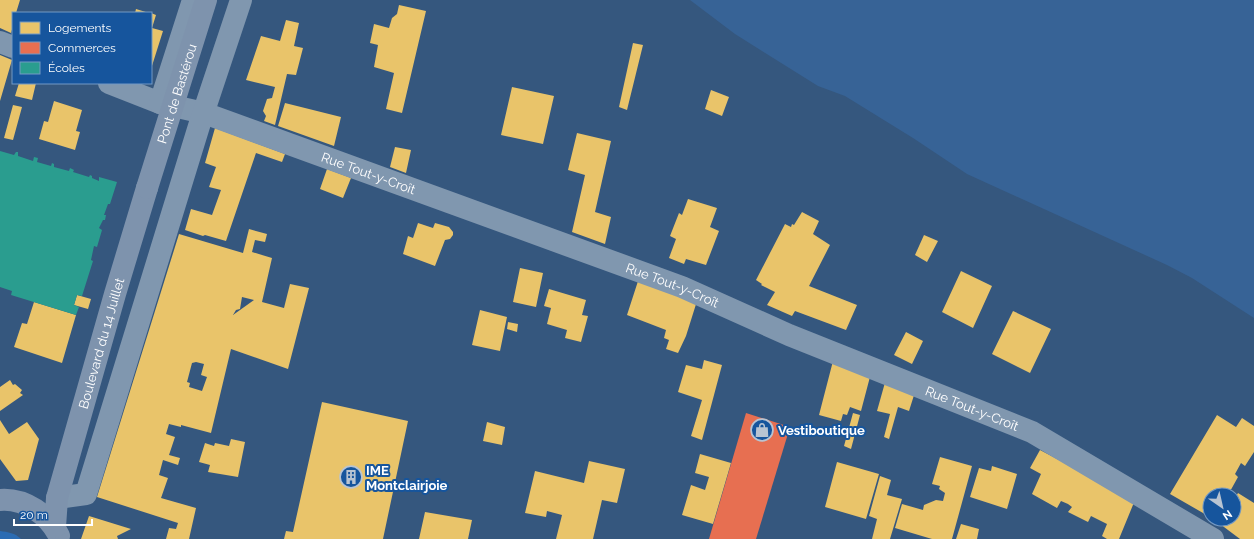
<svg xmlns="http://www.w3.org/2000/svg" width="1254" height="539" font-family="Raleway,sans-serif">
<style>
.green{fill:#2b6cb3}
.water{fill:#376396}
.homes{fill:#e9c46a;fill-rule:evenodd}
.shops{fill:#e76f51}
.schools{fill:#2a9d8f}
.lines{fill:none;stroke-linecap:round;stroke-linejoin:round}
.minor{stroke:#8097af;stroke-width:22}
.major{stroke:#7e93ad;stroke-width:22}
.major-bridge{stroke:#7e93ad;stroke-width:22}
.labels{text-anchor:middle;stroke-width:4;stroke-linejoin:round;paint-order:stroke}
.street-label{font-size:13px;fill:#fff;stroke:#16559d}
.poi-label{font-size:13px;font-weight:bold;fill:#fff;stroke:#16559d;text-anchor:start}
</style>
<rect width="100%" height="100%" fill="#35577e"/>
<!-- green -->
<path class="green" d="M0,531C8,532 15,533 21,539H0Z"/>
<!-- water -->
<path class="water" d="M690,0H1254V318L1192,278L1167,265L967,174L913,138L845,96L818,86L735,34Z"/>
<!-- homes -->
<path class="homes" d="M0,0H20L16,13H13V26L11,33L0,28Z
M399,5L426,11L402,113L386,109L394,73L374,67L378,45L370,43L374,24L389,28L392,18L397,14Z
M136,9L149,13H135Z
M151,13L156,15L152,28L163,31L151,69Z
M286,20L299,23L294,46L303,48L296,75L287,74L275,125L264,121L266,116L263,111L267,99L272,98L275,87L246,80L261,36L280,41Z
M633,43L643,45L627,110L619,107Z
M0,55L12,60L0,101Z
M19,83H36L32,100L15,96Z
M512,87L554,96L543,144L501,135Z
M711,90L729,97L722,116L705,109Z
M54,101L82,110L76,131L80,132L75,150L39,139L44,121L48,122Z
M285,103L341,117L334,146L278,126Z
M13,105L22,107L13,140L4,138Z
M215,128L285,154L282,162L256,153L226,241L205,235L203,236L185,230L191,209L212,215L221,190L209,187L216,167L205,163Z
M577,133L611,141L595,212L611,217L605,244L572,232L585,175L568,170Z
M395,147L411,150L406,173L390,167Z
M327,169L351,178L343,198L320,189Z
M688,199L717,208L710,227L719,231L706,265L686,259L684,264L669,258L676,239L670,236L679,213L682,215Z
M802,212L819,221L813,234L830,245L809,286L857,305L846,330L795,311L792,316L767,305L775,292L761,285L762,284L756,280L785,224L791,227L792,224L794,225Z
M418,223L433,228L435,223L449,227L453,232V235L450,239L445,240L435,266L403,254L408,236L413,238Z
M249,229L267,234L265,242L255,240L252,252L272,258L262,302L284,308L290,284L309,288L288,369L231,349L211,433L181,425V427L169,424L166,434L175,437L169,455L180,458L178,465L163,460L159,475L168,478L161,498L196,508L189,539H166L169,528L176,529L178,523L97,497L179,234L243,253ZM242,297L254,300L233,315L236,310L240,309ZM196,362L204,364L201,375L207,377L202,391L189,387L190,383L187,382L192,363Z
M924,235L938,241L927,262L915,255Z
M520,268L543,273L536,307L513,302Z
M961,271L992,286L973,328L942,312Z
M639,278L697,301L686,336L678,353L666,349L669,340L664,338L666,330L627,315Z
M549,289L586,300L582,315L588,316L581,342L565,338L567,330L547,324L551,308L544,306Z
M77,295L91,299L88,309L74,305Z
M34,302L76,315L62,363L14,347L22,323L27,324Z
M480,310L507,317L500,351L472,345Z
M1013,311L1051,329L1030,373L992,354Z
M508,322L518,324L517,332L507,329Z
M906,332L923,341L912,364L894,355Z
M704,360L722,365L702,440L691,436L702,400L678,392L686,365L702,369Z
M833,361L871,373L861,411L850,407L847,415L843,414L841,421L819,415Z
M886,379L915,392L909,411L898,407L889,439L884,437L890,414L877,411Z
M10,380L13,385L15,384L22,390L20,393L23,395L0,411V387Z
M322,402L408,421L383,539H284L286,531L293,532Z
M853,413L860,415L851,449L844,446Z
M1217,415L1236,427L1242,418L1254,426V452L1245,466L1241,463L1235,474L1238,477L1228,495H1210V517L1170,494Z
M0,420L9,434L27,422L39,439L28,480L16,481L0,459Z
M487,422L505,427L502,445L483,441Z
M231,439L245,442L238,477L208,472L210,465L199,462L205,443L214,446L215,443L229,446Z
M1040,450L1135,500L1119,539H1107L1102,536L1107,524L1091,516L1088,522L1068,512L1072,507L1068,504L1061,501L1057,508L1032,494L1041,474L1030,468Z
M700,454L731,463L713,524L682,515L691,485L705,490L709,477L695,473Z
M940,457L972,466L952,539H932L895,528L902,504L923,510L924,505L936,500L943,501L945,493L939,489L940,486L932,484Z
M589,461L625,469L617,503L602,500L593,539H556L562,515L547,511L546,517L525,513L535,471L584,483Z
M837,462L879,474L866,519L825,507Z
M992,466L1017,474L1007,509L970,497L979,468L991,471Z
M880,476L891,480L887,495L902,499L890,539H872L877,519L869,516Z
M1238,493L1254,503V539H1240L1220,524L1223,519H1234V500Z
M425,512L472,520L468,539H419Z
M89,516L131,529L117,536L118,539H81Z
M961,524L979,529L977,539H956Z"/>
<!-- shops -->
<path class="shops" d="M746,413L790,427L756,539H709Z"/>
<!-- schools -->
<path class="schools" d="M0,151L14,155L16,152H18V156L33,161L34,157L38,158L37,162L51,166L52,163L54,164V167L69,171L70,168L74,170L73,172L89,177L90,175L92,176V178L99,181V177L117,182L110,204H108L104,215H106L105,220H103L99,228L102,230L97,247L94,246L91,260L93,261L82,296L77,295L74,305L79,307L76,315L11,295L12,291L0,287Z"/>
<g class="lines">
<!-- minor -->
<g class="minor">
<path d="M0,42L13,47"/>
<path id="s1" d="M109,83L160,103L204,113L682,287L789,335L1032,432L1213,539"/>
<path d="M160,103L193,0"/>
<path d="M57,498L86,494L199,126L241,0"/>
</g>
<!-- major -->
<g class="major">
<path d="M0,500C25,498 49,515 59,536"/>
<path id="s2" d="M55,527L57,498L115,294L147,188"/>
</g>
<!-- major-bridge -->
<path class="major-bridge" id="s3" d="M147,188L206,0"/>
</g>
<!-- icons -->
<defs>
<g id="shop-ring" transform="scale(1.15)"><circle r="9.5" fill="#16559d" stroke="#b8c4d2" stroke-width="1.5"/><path d="M-5-2.5h2.3a2.7 3.5 0 0 1 5.4 0H5L5.5 6h-11ZM-1.5-2.5h3a1.5 2.3 0 0 0-3 0Z" fill="#b8c4d2"/></g>
<g id="building-ring" transform="scale(1.15)"><circle r="9.5" fill="#16559d" stroke="#b8c4d2" stroke-width="1.5"/><path d="M-4-6H4V6H1V3H-1V6H-4ZM-2.5-4.3h1.7v1.8h-1.7ZM.8-4.3h1.7v1.8H.8ZM-2.5-1h1.7V.8h-1.7ZM.8-1h1.7V.8H.8Z" fill="#b8c4d2"/></g>
</defs>
<g fill-rule="evenodd">
<use href="#shop-ring" x="762" y="430"/>
<use href="#building-ring" x="351" y="477"/>
</g>
<g class="labels">
<!-- street labels -->
<g class="street-label">
<text dy="5" stroke="none"><textPath href="#s3" startOffset="99">Pont de Bastérou</textPath></text>
<text dy="5" stroke="none"><textPath href="#s1" startOffset="275">Rue Tout-y-Croît</textPath></text>
<text dy="5" stroke="none"><textPath href="#s1" startOffset="599">Rue Tout-y-Croît</textPath></text>
<text dy="5" stroke="none"><textPath href="#s2" startOffset="190">Boulevard du 14 Juillet</textPath></text>
<text dy="5" stroke="none"><textPath href="#s1" startOffset="923">Rue Tout-y-Croît</textPath></text>
</g>
<!-- poi labels -->
<g class="poi-label">
<text x="778" y="435">Vestiboutique</text>
<text x="366" y="475">IME<tspan x="366" dy="15">Montclairjoie</tspan></text>
</g>
</g>
<!-- legend -->
<rect x="12" y="12" width="140" height="72" fill="#16559d" stroke="#7399c4"/>
<rect x="20" y="22" width="20" height="12" fill="#e9c46a" stroke="#7399c4"/>
<text x="48" y="32" font-size="12" fill="#ffffff">Logements</text>
<rect x="20" y="42" width="20" height="12" fill="#e76f51" stroke="#7399c4"/>
<text x="48" y="52" font-size="12" fill="#ffffff">Commerces</text>
<rect x="20" y="62" width="20" height="12" fill="#2a9d8f" stroke="#7399c4"/>
<text x="48" y="72" font-size="12" fill="#ffffff">Écoles</text>
<!-- north arrow -->
<g transform="translate(1222 507) rotate(146)"><circle r="19" fill="#16559d" stroke="#7399c4"/>
<path d="M0-3L7 15L0 10L-7 15Z" fill="#b8c4d2"/>
<text y="-6" font-size="11" font-weight="bold" text-anchor="middle" fill="#ffffff">N</text>
</g>
<!-- scale -->
<path d="M14 519v6h78v-6" fill="none" stroke="#ffffff" stroke-width="2"/>
<text x="20" y="519" font-size="12" fill="#ffffff" stroke="#16559d" stroke-width="3" paint-order="stroke">20 m</text>
</svg>
